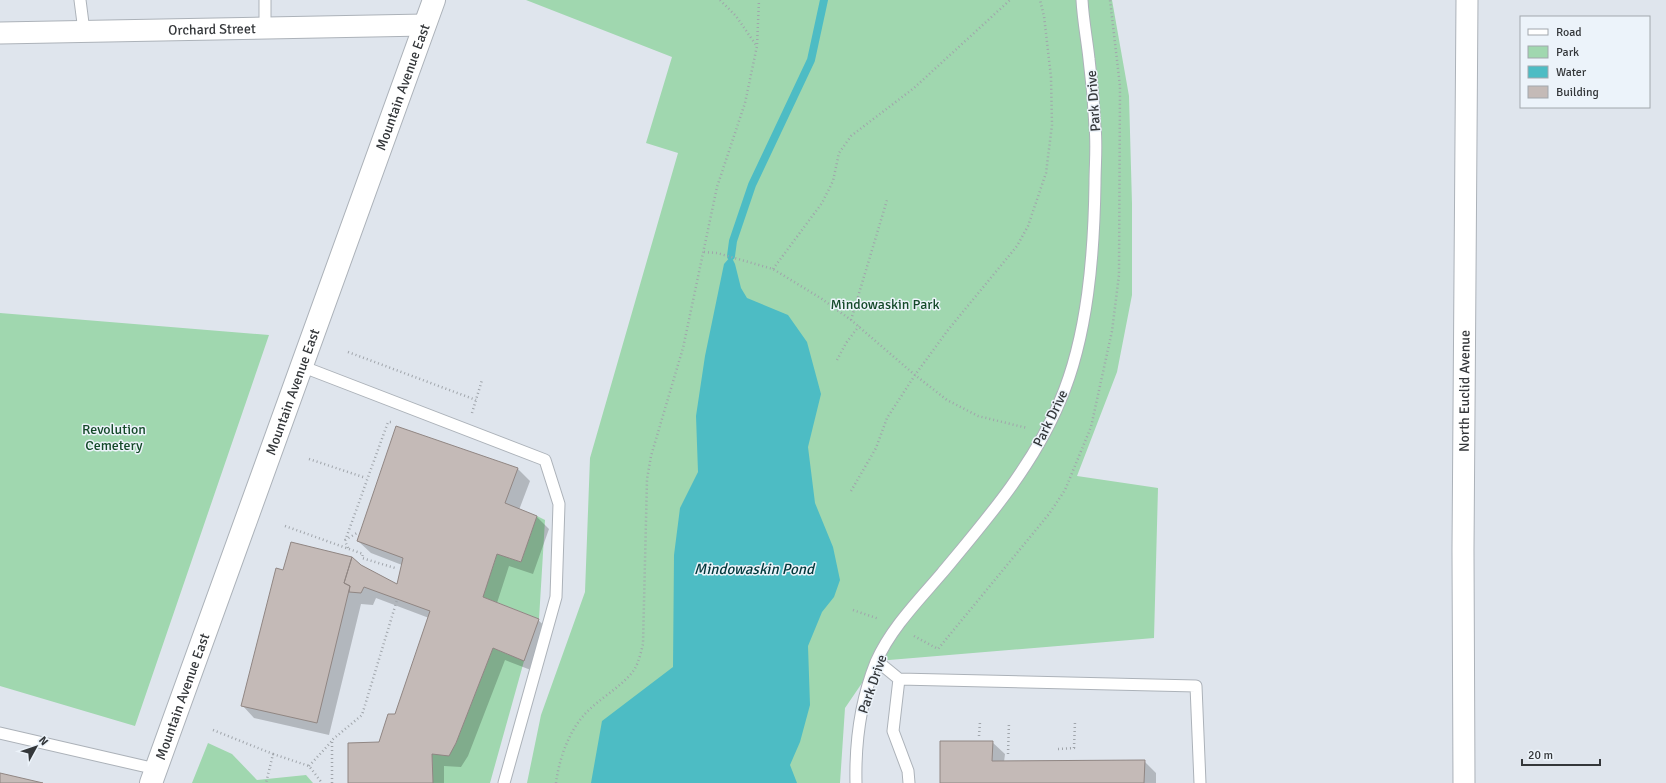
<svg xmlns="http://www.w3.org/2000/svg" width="1666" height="783" font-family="Signika,sans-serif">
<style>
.green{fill:#a0d7af}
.water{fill:#4dbcc4}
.shadow{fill:#0003}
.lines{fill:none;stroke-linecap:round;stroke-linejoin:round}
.stream{stroke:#4dbcc4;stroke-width:8}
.building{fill:#c4bab7;stroke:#908683}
.service-casing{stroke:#acb2b9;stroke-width:13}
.minor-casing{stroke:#acb2b9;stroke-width:23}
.tertiary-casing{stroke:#acb2b9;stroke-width:24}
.path{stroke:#a0a5ab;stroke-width:2.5;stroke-dasharray:1 3;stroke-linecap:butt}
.service{stroke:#fff;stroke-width:11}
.minor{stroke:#fff;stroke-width:21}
.tertiary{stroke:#fff;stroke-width:22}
.labels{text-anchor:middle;stroke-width:3;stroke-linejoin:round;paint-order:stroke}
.street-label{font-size:14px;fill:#34373a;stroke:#ecf3fa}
.park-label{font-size:14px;fill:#144929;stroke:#ecf3fa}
.water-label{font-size:15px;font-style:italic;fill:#01383b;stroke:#ecf3fa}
</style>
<rect width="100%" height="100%" fill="#dfe5ed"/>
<!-- green -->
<path class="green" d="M526,0H1112L1129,96L1132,204V295L1117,372L1077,476L1158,488L1154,638L877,661L845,708L840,783H527L541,715L585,592L590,458L678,153L646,143L672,57Z
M0,313L269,335L135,726L0,686Z
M537,516L545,520L539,619L483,597L497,554L521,562Z
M493,648L524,661L490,783H433L432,754L449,755L456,743Z
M208,743L232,754L257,780L306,775L313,783H192Z"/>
<!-- water -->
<path class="water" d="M731,256L735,264L741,288L747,298L788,315L807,342L821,394L808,447L815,503L833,547L840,580L834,597L822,612L808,646L810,705L800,742L790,765L797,783H591L602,721L673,667L674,555L680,508L698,472L696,416L705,356L724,264Z"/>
<!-- shadow -->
<path class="shadow" d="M397,427L518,469L530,481L519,510L536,516L549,529L533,574L509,566L497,603L538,620L551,632L536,672L505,660L468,756L461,767L444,766V783H349L379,743L395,715L429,618L376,598L373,605L361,604L329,735L254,718L242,705L284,571L360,566L397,585L402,565L371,553L358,541Z
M992,742L1005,754L1004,762L1144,761L1156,773V783H941Z"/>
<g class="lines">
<!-- stream -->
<path class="stream" d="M731,256L733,241L752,185L811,60L824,0"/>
</g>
<!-- building -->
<path class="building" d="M396,426L518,468L505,503L537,516L521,562L497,554L483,597L539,619L524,661L493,648L456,743L449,756L432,754L433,783H348V743L379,742L388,714H395L430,611L364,587L361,593L349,592L350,586L344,583L352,557L361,565L397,584L403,558L357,541Z
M291,542L352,557L344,583L350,586L317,723L241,706L276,568L283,570Z
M940,741H993L992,761L1145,760L1144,783H940Z
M0,773L43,783H0Z"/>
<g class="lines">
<!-- service casing -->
<g class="service-casing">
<path id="service" d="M80,0L84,31
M265,28V0
M301,366L545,460L559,504L556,597L504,783
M877,661L899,679
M0,733L156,769
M856,783C855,740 860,702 876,662C891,628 919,600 942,573C987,519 1033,466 1060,401C1088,336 1094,253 1095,183C1095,165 1097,146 1095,127C1094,105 1092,82 1089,59C1087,40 1083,20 1082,0
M909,783L908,771L893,731L899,679L1196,686L1200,783"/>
</g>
<!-- minor casing -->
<g class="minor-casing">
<g id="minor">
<path id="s1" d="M0,33L425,25"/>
<path id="s2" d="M1464,783L1463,550L1467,0"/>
</g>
</g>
<!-- tertiary casing -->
<g class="tertiary-casing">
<g id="tertiary">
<path id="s3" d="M151,783L434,0"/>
</g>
</g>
<!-- path -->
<path class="path" d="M720,0L736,16L756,45
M704,252L717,253L773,269L822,299L851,320L915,375L947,400L978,416L1027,428
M773,269L822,203L833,181L839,153L851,136L914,88L1010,0
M851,320L887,200
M348,352L476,400
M837,360L846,343L859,326
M472,413L482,380
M309,459L366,478
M851,491L876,448L887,418L915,375L948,330L1017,246L1028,226L1046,173L1052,125L1051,77L1044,16L1040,0
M285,526L363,554L362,558L395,568
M345,540L357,533
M348,548L345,541L388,422H391
M853,610L879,619
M914,636L938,649L1049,514L1065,490L1091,427L1112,331L1119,275L1120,86L1110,0
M213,730L273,754L266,783
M979,736L980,722
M1058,749L1074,748L1075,722
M273,754L309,766L322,783
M1008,754L1009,722
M309,766L332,741
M332,783V740L362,715L397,600
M556,783C559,760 568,733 584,715C598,699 622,687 634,670C639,662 641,652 643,644L647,479L651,456L683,348L717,187L745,103L757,46L759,0"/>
<!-- service -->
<use href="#service" class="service"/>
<!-- minor -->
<use href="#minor" class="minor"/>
<!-- tertiary -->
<use href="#tertiary" class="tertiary"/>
</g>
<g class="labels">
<!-- street labels -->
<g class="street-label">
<text dy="5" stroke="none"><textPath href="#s1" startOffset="212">Orchard Street</textPath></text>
<text dy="5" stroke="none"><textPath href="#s3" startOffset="740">Mountain Avenue East</textPath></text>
<text transform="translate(1093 101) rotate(-94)" y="5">Park Drive</text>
<text dy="5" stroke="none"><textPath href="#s3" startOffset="416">Mountain Avenue East</textPath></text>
<text dy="5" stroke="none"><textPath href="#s2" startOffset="392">North Euclid Avenue</textPath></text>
<text transform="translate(1050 418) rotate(-64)" y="5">Park Drive</text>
<text transform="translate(872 684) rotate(-71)" y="5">Park Drive</text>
<text dy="5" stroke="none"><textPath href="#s3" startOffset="92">Mountain Avenue East</textPath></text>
</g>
<!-- park labels -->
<g class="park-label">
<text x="885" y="309">Mindowaskin Park</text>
<text x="114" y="434">Revolution<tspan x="114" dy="16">Cemetery</tspan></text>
</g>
<!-- water labels -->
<g class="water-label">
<text x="754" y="574">Mindowaskin Pond</text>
</g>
</g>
<!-- legend -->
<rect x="1520" y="16" width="130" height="92" fill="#ecf3fa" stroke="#a2a8ad"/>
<rect x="1528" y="29" width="20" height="6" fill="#ffffff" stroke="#a2a8ad"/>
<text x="1556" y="36" font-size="12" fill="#34373a">Road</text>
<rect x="1528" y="46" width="20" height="12" fill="#a0d7af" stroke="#a2a8ad"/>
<text x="1556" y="56" font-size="12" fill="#34373a">Park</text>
<rect x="1528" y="66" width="20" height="12" fill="#4dbcc4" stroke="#a2a8ad"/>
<text x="1556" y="76" font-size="12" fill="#34373a">Water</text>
<rect x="1528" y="86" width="20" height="12" fill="#c4bab7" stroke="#a2a8ad"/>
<text x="1556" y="96" font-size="12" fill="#34373a">Building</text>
<!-- north arrow -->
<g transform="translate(36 747) rotate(50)" stroke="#ecf3fa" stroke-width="3" paint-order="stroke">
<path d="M0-3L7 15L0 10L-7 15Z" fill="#34373a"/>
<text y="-6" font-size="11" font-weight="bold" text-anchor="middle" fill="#34373a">N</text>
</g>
<!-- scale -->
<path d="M1522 759v6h78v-6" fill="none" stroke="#34373a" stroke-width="2"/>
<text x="1528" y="759" font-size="12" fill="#34373a" stroke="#ecf3fa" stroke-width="3" paint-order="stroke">20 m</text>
</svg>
